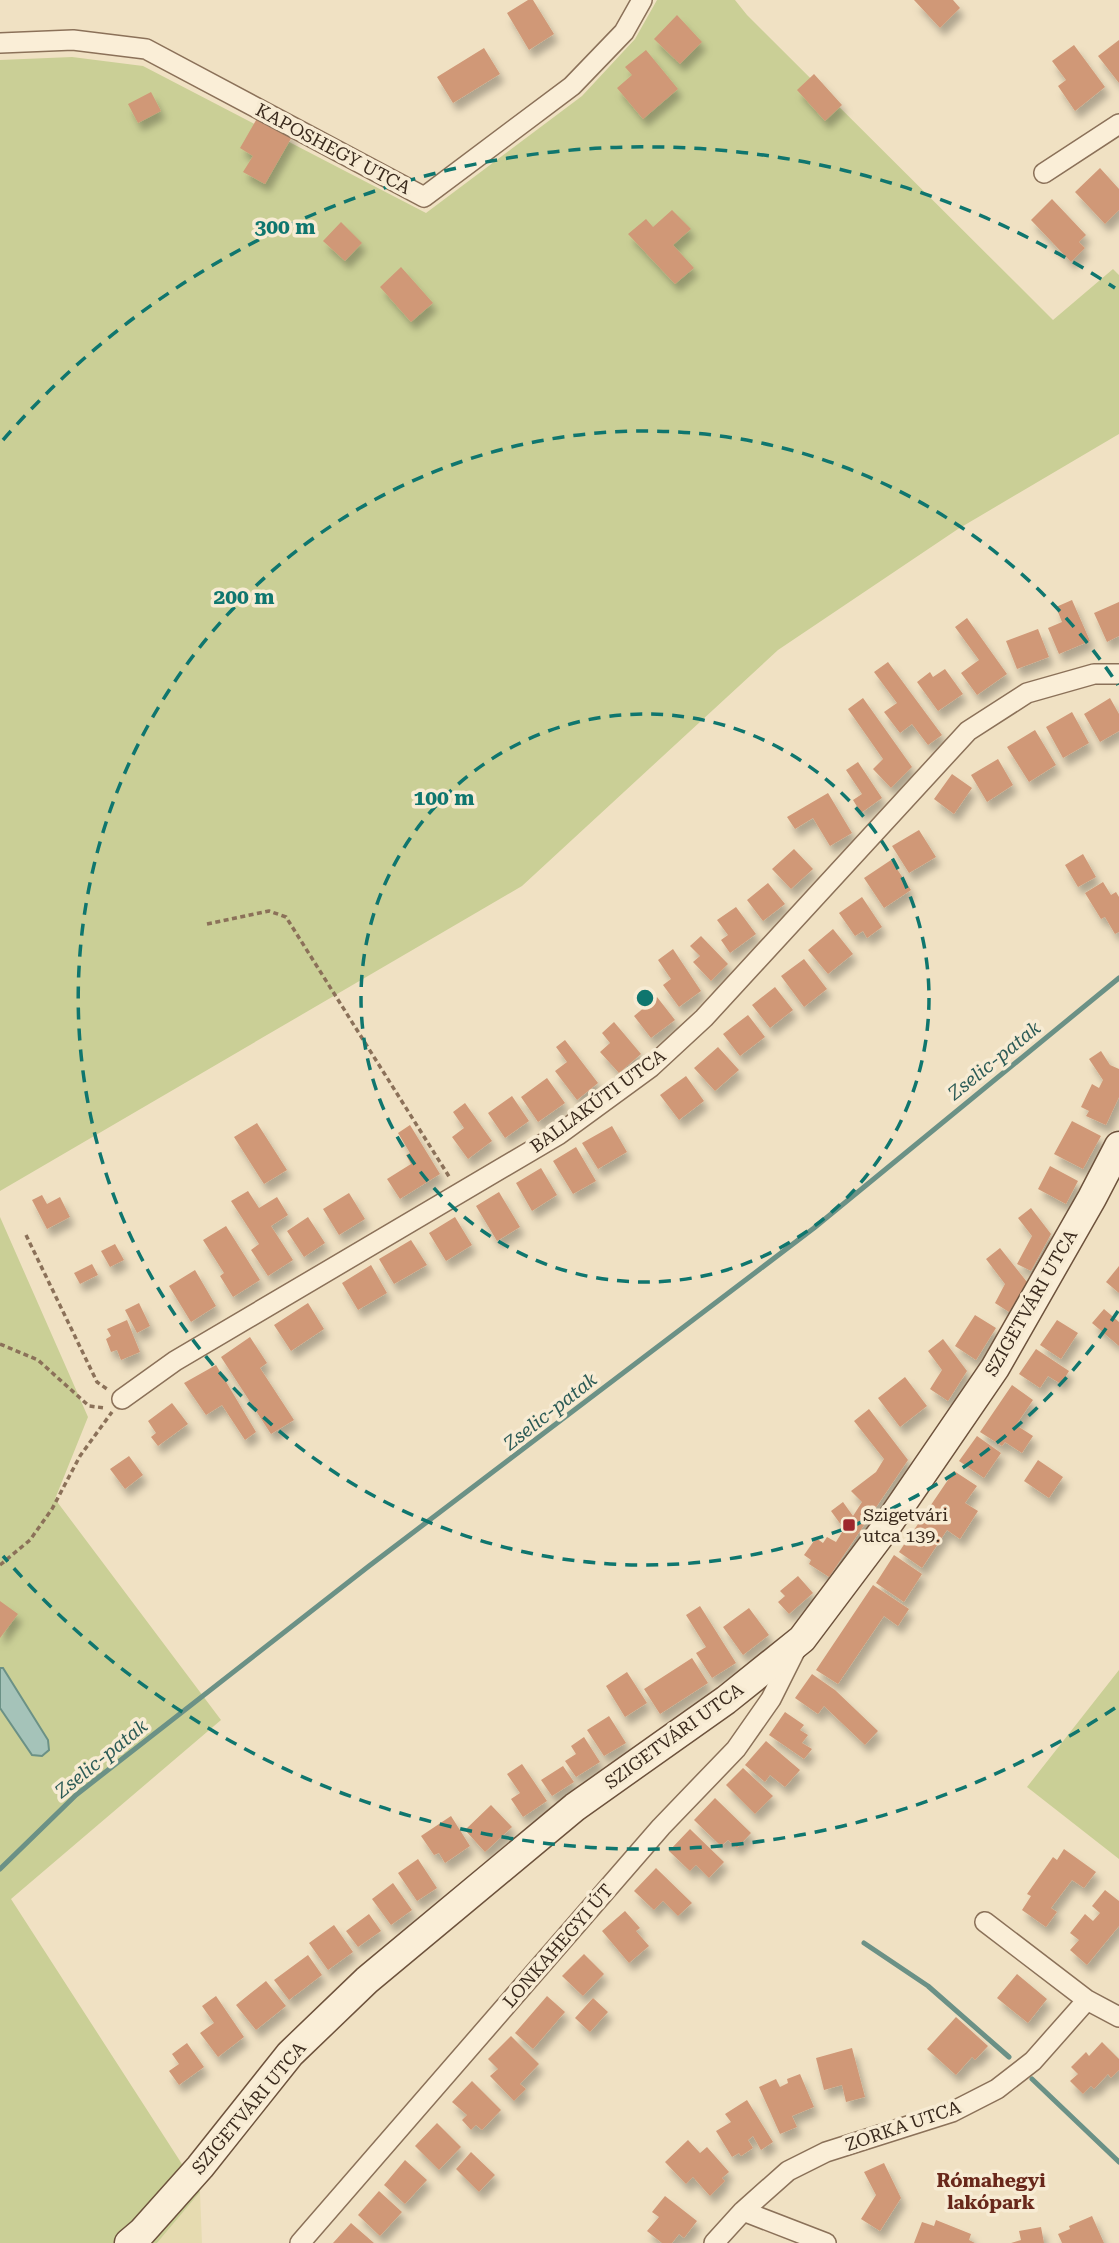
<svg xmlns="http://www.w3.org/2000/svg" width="1119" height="2243" font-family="'Roboto Serif',serif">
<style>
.farmland{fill:#e6dbb0}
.green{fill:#cacf96}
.water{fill:#a5c3b9;stroke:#6b9186;stroke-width:2}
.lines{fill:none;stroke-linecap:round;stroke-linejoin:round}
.stream{stroke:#6b9186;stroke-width:5}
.building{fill:#d09877;filter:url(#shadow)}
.street-casing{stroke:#8b7159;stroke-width:22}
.secondary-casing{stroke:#6d523c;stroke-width:31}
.path{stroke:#8b7159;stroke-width:3.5;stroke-dasharray:5 3.5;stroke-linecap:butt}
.street{stroke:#faeed7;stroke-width:19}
.secondary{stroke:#faeed7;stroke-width:28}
.ring{fill:none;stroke:#0f766e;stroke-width:3.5;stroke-dasharray:12 9}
.poi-dot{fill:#9d262c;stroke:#f7ebd3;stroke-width:2.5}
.labels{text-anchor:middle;stroke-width:7;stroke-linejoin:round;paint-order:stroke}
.street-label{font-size:18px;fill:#3a2a1d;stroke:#f7ebd3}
.poi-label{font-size:18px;fill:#3a2a1d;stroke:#f7ebd3;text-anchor:start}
.water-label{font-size:19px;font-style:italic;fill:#2c5b56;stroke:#f7ebd3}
.neighbourhood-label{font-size:19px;font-weight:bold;fill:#69281b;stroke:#f7ebd3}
.centre{fill:#0f766e;stroke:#f7ebd3;stroke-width:3.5}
.ring-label{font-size:21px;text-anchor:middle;font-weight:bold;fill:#0f766e;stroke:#f7ebd3;stroke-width:7;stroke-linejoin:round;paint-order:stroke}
</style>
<defs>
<filter id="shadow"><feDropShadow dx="4.5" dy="8" stdDeviation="3.5" flood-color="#0004"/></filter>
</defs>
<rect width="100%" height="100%" fill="#f0e1c3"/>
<!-- farmland -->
<path class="farmland" d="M200,2192L202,2243H157Z"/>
<!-- green -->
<path class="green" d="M657,0H735L747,15L1053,320L1113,269L1119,275V434L958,529L778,650L522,886L0,1191V60L72,57L143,66L426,213L582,96L635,39Z
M0,1217L88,1417L55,1499L221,1720L11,1899L200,2192L157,2243H0Z
M1119,1670V1859L1027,1787Z"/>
<!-- water -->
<path class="water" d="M0,1668H3L48,1740L49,1750L42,1756L32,1755L0,1708Z"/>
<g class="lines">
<!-- stream -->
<path class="stream" d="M0,1869L76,1795L369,1566L814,1228L1119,978
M864,1943L928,1986L1009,2057
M1032,2079L1119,2162"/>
</g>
<!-- building -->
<path class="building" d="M528,0H533L554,34L529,50L507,13Z
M914,0H953L960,8L940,28Z
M677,15L702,42L680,64L654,39Z
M1119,40V83L1098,56Z
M1074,45L1105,87L1075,111L1058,86L1066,80L1052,61Z
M484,48L500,74L453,103L437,77Z
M646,50L678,89L643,119L617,88L632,75L625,67Z
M814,74L842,105L825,121L797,90Z
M151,92L161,111L138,123L128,104Z
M259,115L293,135L265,184L243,172L253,156L240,148Z
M1100,168L1119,189V210L1105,224L1075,192Z
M1052,199L1086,235L1079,242L1085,248L1071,262L1031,220Z
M672,210L691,229L673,245L694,268L675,284L628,234L646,219L653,227Z
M341,222L362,243L345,261L323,241Z
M401,267L433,303L411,322L380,287Z
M1072,600L1090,641L1059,654L1048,628L1062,622L1056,607Z
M1119,602V636L1107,642L1094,613Z
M967,618L1007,674L977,695L961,673L979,660L955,627Z
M1038,629L1049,657L1017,669L1006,641Z
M888,662L942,735L928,745L912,724L900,733L884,712L897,703L874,672Z
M945,669L963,694L938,711L917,682L930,672L933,677Z
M863,698L912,767L891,788L873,769L883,759L848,709Z
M1110,698L1119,714V731L1100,742L1084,714Z
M1072,712L1089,743L1063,758L1046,727Z
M1035,730L1056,765L1029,782L1007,747Z
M998,759L1013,785L987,802L971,775Z
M858,762L882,798L861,813L853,800L862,794L846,770Z
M952,774L972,788L954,814L934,799Z
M828,793L852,833L830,846L813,818L795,829L787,817Z
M919,830L936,857L909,873L892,846Z
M794,849L813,869L791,889L772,869Z
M1083,854L1096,877L1078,887L1065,865Z
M891,860L911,890L884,908L864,878Z
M1103,882L1111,895L1116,892L1119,897V932L1115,934L1105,917L1101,919L1085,893Z
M768,883L785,904L763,921L747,900Z
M862,897L882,927L867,938L863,931L855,936L839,913Z
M736,907L756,934L730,953L721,940L728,935L717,920Z
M833,929L853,954L828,974L808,950Z
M701,936L728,964L711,981L693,962L700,956L690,946Z
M673,949L701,991L679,1007L663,985L671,979L658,960Z
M804,959L827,989L804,1007L781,976Z
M775,987L793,1010L770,1028L752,1005Z
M657,997L675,1020L651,1038L634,1016Z
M748,1015L765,1037L740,1056L723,1034Z
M614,1022L641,1054L619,1073L600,1052L610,1043L602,1033Z
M565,1040L598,1083L577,1100L555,1071L567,1062L556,1047Z
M718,1047L739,1070L715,1091L694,1068Z
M1101,1051L1110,1065L1119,1069V1097L1106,1125L1086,1116L1089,1111L1081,1107L1092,1084L1099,1088L1103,1080L1089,1059Z
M686,1076L704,1101L679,1120L660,1095Z
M547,1078L565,1103L538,1122L521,1097Z
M512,1096L529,1121L505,1138L488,1113Z
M465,1103L492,1141L468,1159L452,1137L464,1128L453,1112Z
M1072,1121L1101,1136L1083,1169L1054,1154Z
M257,1123L287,1170L264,1184L234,1137Z
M410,1125L440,1174L400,1199L387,1179L411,1164L406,1155L410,1153L398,1133Z
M612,1126L627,1152L598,1169L582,1143Z
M576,1147L596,1181L573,1194L553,1161Z
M1050,1166L1078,1181L1066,1204L1038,1189Z
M541,1168L557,1195L532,1211L516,1183Z
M248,1191L259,1208L277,1197L288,1215L271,1226L293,1260L268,1276L251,1250L259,1244L231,1201Z
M499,1192L520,1227L497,1241L476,1206Z
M349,1193L365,1219L339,1235L323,1209Z
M42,1195L47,1204L60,1197L70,1217L47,1229L32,1200Z
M1031,1208L1051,1234L1031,1271L1017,1264L1032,1236L1018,1218Z
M308,1217L325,1243L304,1257L287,1231Z
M455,1217L472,1245L446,1261L429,1233Z
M226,1226L260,1280L233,1297L220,1276L224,1273L203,1240Z
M411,1240L427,1265L394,1284L379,1259Z
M115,1244L124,1260L110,1267L101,1251Z
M1000,1248L1027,1282L1009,1312L995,1303L1005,1284L986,1259Z
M92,1264L98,1275L80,1284L74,1273Z
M371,1265L387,1293L358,1310L342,1283Z
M1119,1266V1293L1106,1282Z
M195,1270L216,1306L191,1322L169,1286Z
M139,1303L150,1326L137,1333L125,1310Z
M308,1303L324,1329L291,1351L274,1325Z
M1104,1309L1119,1322V1346L1092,1323Z
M975,1315L996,1328L976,1360L955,1346Z
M127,1320L140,1352L121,1360L117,1350L111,1352L106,1339L111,1336L107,1329Z
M1057,1320L1078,1333L1061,1359L1040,1345Z
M250,1337L267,1363L260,1368L294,1420L271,1434L221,1357Z
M943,1339L967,1371L948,1401L930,1389L942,1370L928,1351Z
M1036,1349L1069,1371L1061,1384L1048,1376L1040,1388L1019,1374Z
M216,1365L256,1432L245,1440L222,1405L206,1415L184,1383Z
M905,1377L927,1406L900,1427L878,1398Z
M1012,1385L1033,1400L1016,1425L1033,1436L1022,1453L1005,1442L1002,1446L980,1432Z
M172,1403L188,1424L158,1446L151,1437L156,1433L148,1421Z
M869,1409L908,1460L829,1577L809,1564L811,1560L804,1555L816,1538L823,1543L827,1537L836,1542L844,1529L831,1511L843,1502L853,1516L862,1502L851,1491L876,1472L884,1459L854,1421Z
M977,1436L1001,1453L984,1478L959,1461Z
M129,1456L143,1475L125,1489L110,1469Z
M1038,1460L1063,1477L1049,1498L1024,1481Z
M954,1471L977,1486L965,1503L978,1511L960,1539L947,1530L922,1568L899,1552Z
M894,1555L922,1574L904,1602L876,1583Z
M798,1576L813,1593L789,1614L778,1602L785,1596L780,1591Z
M873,1585L909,1609L898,1626L884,1616L838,1684L816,1670Z
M0,1601L18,1614L0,1638Z
M700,1606L736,1663L712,1678L696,1653L706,1647L686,1615Z
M749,1608L769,1635L743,1655L723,1627Z
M692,1658L708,1683L660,1714L644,1689Z
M627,1672L647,1703L625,1717L606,1686Z
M812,1674L835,1690L878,1731L865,1745L824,1706L818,1714L795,1698Z
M785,1712L804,1725L800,1730L808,1735L802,1743L812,1749L804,1759L769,1735Z
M609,1716L626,1743L604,1756L587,1730Z
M584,1737L600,1762L576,1777L565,1761L576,1754L571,1746Z
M766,1741L800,1770L785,1787L770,1775L765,1782L745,1765Z
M522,1764L547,1801L523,1817L511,1799L520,1793L507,1774Z
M563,1766L574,1782L552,1796L541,1780Z
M743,1768L773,1796L755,1814L726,1785Z
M715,1798L751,1833L737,1848L728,1840L721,1846L694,1820Z
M491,1805L512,1827L485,1852L465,1830Z
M451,1816L470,1846L445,1863L439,1853L434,1855L421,1836Z
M690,1829L724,1862L709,1878L696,1865L690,1871L669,1851Z
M1064,1849L1096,1872L1084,1888L1072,1880L1051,1908L1057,1912L1046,1927L1022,1910L1031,1896L1027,1894L1053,1857L1057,1860Z
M418,1859L437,1888L417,1901L398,1873Z
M656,1868L692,1903L678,1916L663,1901L654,1910L634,1891Z
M393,1883L412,1910L391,1925L372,1899Z
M1105,1890L1119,1901V1926L1087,1965L1070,1950L1079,1940L1070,1933L1085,1914L1093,1921L1100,1913L1092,1906Z
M625,1911L640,1928L636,1931L649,1946L629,1963L602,1931Z
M369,1914L381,1931L358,1947L346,1931Z
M334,1925L353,1952L328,1970L309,1943Z
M584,1954L604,1974L583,1996L562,1976Z
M308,1955L322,1975L289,2000L274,1980Z
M1017,1974L1047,1999L1028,2023L997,1998Z
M266,1981L286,2006L256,2030L236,2005Z
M216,1996L244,2037L218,2057L200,2033L214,2023L202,2006Z
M547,1996L565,2012L533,2049L515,2033Z
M593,1998L608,2012L590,2032L575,2018Z
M956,2017L988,2046L975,2060L972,2057L956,2075L927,2049Z
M511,2036L539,2064L520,2084L526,2089L514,2101L490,2076L498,2069L488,2059Z
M1102,2042L1119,2059V2070L1111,2078L1108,2074L1094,2089L1091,2086L1083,2094L1070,2081L1078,2074L1071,2067L1086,2052L1089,2056Z
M187,2043L204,2067L179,2085L169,2071L179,2064L172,2054Z
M852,2048L865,2097L846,2102L842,2085L824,2090L816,2058Z
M800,2074L814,2107L792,2116L797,2127L780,2134L759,2087L776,2079L780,2087L788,2083L787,2079Z
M472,2081L501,2110L482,2130L476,2125L471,2130L462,2120L467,2115L452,2102Z
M747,2100L773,2142L761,2150L753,2136L748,2140L753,2148L741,2156L739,2153L732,2157L716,2131L731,2122L725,2114Z
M437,2123L461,2147L439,2170L415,2146Z
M688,2140L700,2153L707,2147L729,2172L722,2178L725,2181L710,2196L693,2177L686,2184L665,2162Z
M471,2152L495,2175L479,2192L456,2169Z
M405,2160L427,2180L405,2204L384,2185Z
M884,2163L901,2198L880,2231L861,2219L876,2195L864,2172Z
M379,2191L402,2212L380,2236L358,2215Z
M665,2196L697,2221L684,2238L679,2234L672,2243H662L647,2231L659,2217L652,2212Z
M1092,2216L1104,2243H1062L1058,2234L1070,2229L1069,2226Z
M936,2220L971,2234L969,2240L975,2243H914L922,2222L934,2226Z
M351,2223L374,2243H333Z
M1041,2227L1044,2243H1011L1021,2240L1019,2231Z"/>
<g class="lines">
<!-- street casing -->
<g class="street-casing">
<path id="street" d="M0,43L73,40L146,49L424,197L572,86L624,32L642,0
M1044,173L1119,124
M122,1399L175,1361L558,1135L651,1067L704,1018L968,731L1027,693L1094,674H1119
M985,1922L1087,2000L1119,2017
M743,2211L826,2243
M300,2243L661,1827L736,1749L771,1699L796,1649
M714,2243L743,2211L788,2171L826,2152L952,2112L997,2089L1033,2061L1087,2000"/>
</g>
<!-- secondary casing -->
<g class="secondary-casing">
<path id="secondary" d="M129,2243L142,2232L200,2167L290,2054L367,1980L575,1807L726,1700L802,1639L884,1530L995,1368L1092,1198L1119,1146"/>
</g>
<!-- path -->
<path class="path" d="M207,924L269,911L286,917L450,1178
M26,1235L97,1382L107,1389
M0,1344L38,1360L89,1406L105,1408
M0,1565L30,1540L52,1509L80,1456L112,1412"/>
<!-- street -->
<use href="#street" class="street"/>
<!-- secondary -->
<use href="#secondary" class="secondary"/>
</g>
<!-- distance rings -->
<g class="ring">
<circle cx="645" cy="998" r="284"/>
<path d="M1118 1311A567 567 0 1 1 1118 685"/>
<path d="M1115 1708A851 851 0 0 1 3 1556M3 440A851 851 0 0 1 1115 288"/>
</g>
<!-- markers -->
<rect class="poi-dot" x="842" y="1518" width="14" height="14" rx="3.5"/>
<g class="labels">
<!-- street labels -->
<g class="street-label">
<text transform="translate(333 149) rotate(28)" y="6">KAPOSHEGY UTCA</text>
<text transform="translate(598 1101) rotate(-36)" y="6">BALLAKÚTI UTCA</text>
<text transform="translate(1031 1303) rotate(-60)" y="6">SZIGETVÁRI UTCA</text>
<text transform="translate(674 1736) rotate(-36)" y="6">SZIGETVÁRI UTCA</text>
<text transform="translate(558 1946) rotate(-49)" y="6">LONKAHEGYI ÚT</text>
<text transform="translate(249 2108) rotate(-50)" y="6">SZIGETVÁRI UTCA</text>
<text transform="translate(903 2126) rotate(-19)" y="6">ZORKA UTCA</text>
</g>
<!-- poi labels -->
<g class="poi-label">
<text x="863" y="1521">Szigetvári<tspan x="863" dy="21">utca 139.</tspan></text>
</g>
<!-- water labels -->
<g class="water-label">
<text transform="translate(994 1060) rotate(-39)" y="7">Zselic-patak</text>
<text transform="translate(550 1411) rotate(-38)" y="7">Zselic-patak</text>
<text transform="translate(101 1758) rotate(-39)" y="7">Zselic-patak</text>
</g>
<!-- neighbourhood labels -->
<g class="neighbourhood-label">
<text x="991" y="2187">Rómahegyi<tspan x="991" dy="22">lakópark</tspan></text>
</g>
</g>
<circle cx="645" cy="998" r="10" class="centre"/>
<g class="ring-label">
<text x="285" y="234">300 m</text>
<text x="244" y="604">200 m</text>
<text x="444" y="805">100 m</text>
</g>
</svg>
